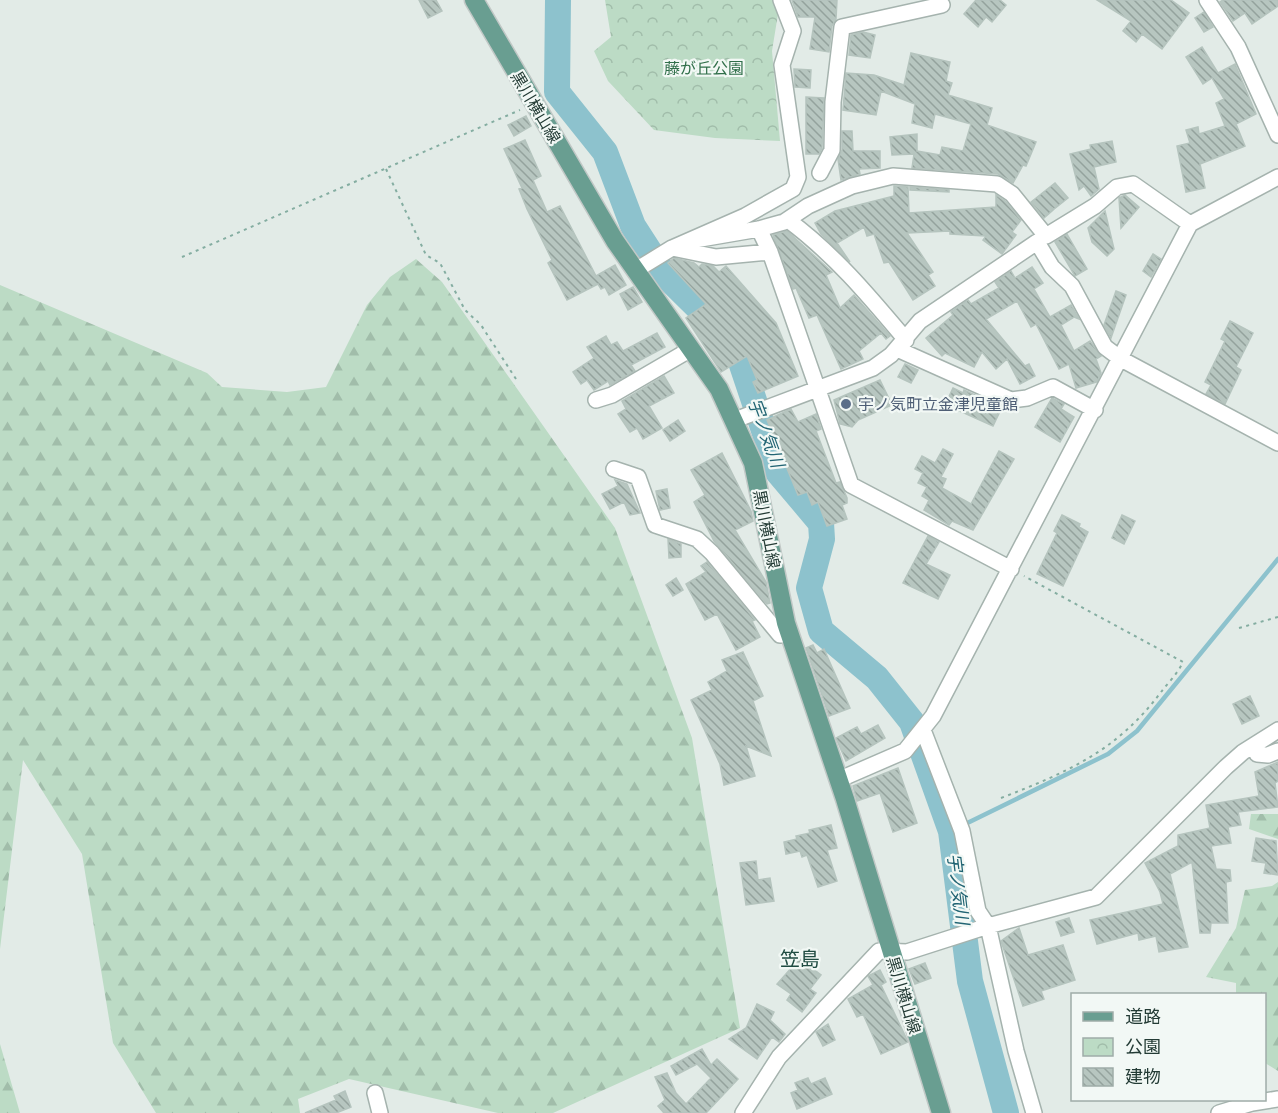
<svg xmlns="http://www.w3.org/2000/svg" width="1278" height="1113" font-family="'Titillium Web','Noto Sans JP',sans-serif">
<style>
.forest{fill:url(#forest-firs)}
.park{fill:url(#park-crowns)}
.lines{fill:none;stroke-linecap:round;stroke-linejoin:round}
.stream{stroke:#8dc2cd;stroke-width:4.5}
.river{stroke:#8dc2cd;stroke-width:26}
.building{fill:url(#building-back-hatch);stroke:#b5c4be;stroke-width:1.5}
.minor-casing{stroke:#a5b3ae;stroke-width:18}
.major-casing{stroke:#c1c8c6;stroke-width:21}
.path{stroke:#84ada1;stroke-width:2;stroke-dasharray:3 4.5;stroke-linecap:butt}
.minor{stroke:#fff;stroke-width:15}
.major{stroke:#699e91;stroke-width:18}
.service-dot{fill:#5c6f8a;stroke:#f2f8f5;stroke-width:2}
.labels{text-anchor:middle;stroke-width:4.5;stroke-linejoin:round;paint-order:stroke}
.park-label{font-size:16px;fill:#306f4a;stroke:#f2f8f5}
.street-label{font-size:16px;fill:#233b35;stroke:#f2f8f5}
.service-label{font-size:16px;fill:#4e5e75;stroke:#f2f8f5;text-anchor:start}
.water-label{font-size:18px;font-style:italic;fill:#216473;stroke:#f2f8f5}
.quarter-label{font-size:20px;fill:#204c42;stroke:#f2f8f5}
</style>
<defs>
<pattern id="forest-firs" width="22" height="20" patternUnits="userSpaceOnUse" patternTransform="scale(1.5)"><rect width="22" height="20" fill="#bcdbc5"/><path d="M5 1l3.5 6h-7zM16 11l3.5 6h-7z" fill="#a1bdaa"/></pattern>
<pattern id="park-crowns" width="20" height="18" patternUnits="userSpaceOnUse" patternTransform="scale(1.5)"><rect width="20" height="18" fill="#bcdbc5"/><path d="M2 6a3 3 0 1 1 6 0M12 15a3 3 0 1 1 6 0" fill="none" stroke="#a1bdaa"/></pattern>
<pattern id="building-back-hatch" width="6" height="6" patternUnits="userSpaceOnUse" patternTransform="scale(1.5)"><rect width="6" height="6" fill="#b7c6c0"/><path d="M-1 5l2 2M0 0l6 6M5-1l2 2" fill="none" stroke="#94a29d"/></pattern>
</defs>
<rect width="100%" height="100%" fill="#e2ebe7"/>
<!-- forest -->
<path class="forest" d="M416,259L442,282L615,528L692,738L740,1028L553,1113H498L349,1079L298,1099L300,1113H156L113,1043L82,854L23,760L0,949V285L207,373L222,387L287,392L326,387L367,305L390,277Z
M1251,814H1278V839L1249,829Z
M1278,882V1071L1265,1063L1264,994H1236V983L1206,977L1236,928L1245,890L1272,886Z
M0,1044L20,1113H0Z"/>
<!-- park -->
<path class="park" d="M605,0H777L778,14L772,51L780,141L715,138L654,130L608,81L594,51L611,37Z"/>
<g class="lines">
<!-- stream -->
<path class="stream" d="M951,831L1108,754L1137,731L1278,559"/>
<!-- river -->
<path class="river" d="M558,0L557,92L605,152L633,226L664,274L735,344L778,472L821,523L822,539L809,588L821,631L877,678L912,722L951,831L970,981L1006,1113"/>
</g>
<!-- building -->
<path class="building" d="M419,0H436L442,11L428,18Z
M792,0H837L836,19L832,26L829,52L810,49L815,17H798Z
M976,0H1000L1006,5L992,22L986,17L978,27L964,14Z
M1097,0H1171L1189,13L1162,49L1142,34L1136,42L1123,31L1131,21Z
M1223,0H1278V6L1252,24L1245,13L1233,21L1220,2Z
M1204,12L1213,27L1204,32L1195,18Z
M863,32L875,35L870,58L849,55L851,35Z
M1202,47L1218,73L1235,64L1256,114L1236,124L1245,146L1200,164L1205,188L1186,192L1177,146L1190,143L1186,130L1198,127L1199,134L1225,126L1216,103L1224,99L1212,78L1203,84L1186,57Z
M911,53L950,62L946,81L952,83L948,95L992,108L987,125L1036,142L1026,166L1023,165L1013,183L998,174L912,168L914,154L892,155L890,137L917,134V151L940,155L942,147L963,151L971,124L935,114L932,128L912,123L915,104L881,91L876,115L843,110L846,73L874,75L904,85Z
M794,69L811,70L810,88L795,87Z
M806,97L824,98L822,148L819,154H806Z
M526,116L531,126L514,136L508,125Z
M842,131H852L853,151H880V168L859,169L860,174L841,180L838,159L842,150Z
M525,140L541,176L533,180L547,212L560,206L596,276L615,265L626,285L609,295L605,287L601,289L598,284L567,300L548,263L552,260L527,209L519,189L522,188L504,149Z
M1112,141L1116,162L1094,167L1099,189L1091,196L1084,186L1079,190L1070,154L1091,149L1090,145Z
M1055,183L1068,198L1054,209L1051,207L1053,210L1044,218L1031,202Z
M894,186L908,187L909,213L996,207V195L1005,201L1021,220L1012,232L1016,235L1002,254L983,240L986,236L950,234V231L907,233L933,272L928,275L935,286L913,300L889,262L884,263L874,234L867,236L864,227L837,243L850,262L821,234L815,223L835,211L894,196Z
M910,187L949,190V192L910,190Z
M1125,195L1139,207L1121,228L1119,198Z
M1105,211L1114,249L1107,256L1092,242L1088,228Z
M787,231L832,272L826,275L840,308L854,295L890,336L886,339L881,333L859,351L863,359L841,369L817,315L809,318L796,288L793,289L773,235Z
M1067,234L1087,269L1075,276L1055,242Z
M1153,254L1161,259L1151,277L1143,271Z
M674,258L694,263L699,267L702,264L713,266L719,272L726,266L776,323L798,376L758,393L753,382L757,380L747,356L721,372L686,318L706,304L668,263Z
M1032,267L1043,283L1034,289L1050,317L1071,305L1079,319L1074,317L1061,325L1074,351L1090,341L1101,356L1096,359L1101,373L1097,382L1076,388L1069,364L1059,369L1036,324L1031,327L1017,301L986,319L1025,366L1029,364L1035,376L1020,384L1007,359L996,369L982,352L974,367L945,353L942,356L926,338L953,315L951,312L968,300L971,304L999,288L995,282L1011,271L1015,278Z
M633,287L642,302L628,310L620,294Z
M1116,291L1126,295L1111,338L1104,325Z
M1230,321L1253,333L1236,367L1241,370L1225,404L1206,394L1211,385L1205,382L1225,341L1221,339Z
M657,333L665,347L631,365L635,371L610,385L608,381L594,390L587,380L581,384L573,372L594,358L587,347L606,336L611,345L617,342L623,351Z
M905,364L918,370L911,383L898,377Z
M664,376L674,393L649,406L662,428L643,439L637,428L630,432L618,414L626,409L622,401Z
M880,380L892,405L858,420L852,427L840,424L834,400Z
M953,388L963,393L964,390L1002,407L993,426L955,409L957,406L947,401Z
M1052,398L1064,404L1061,409L1074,417L1060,442L1035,427Z
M791,409L798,422L816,414L821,429L816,431L836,483L840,482L847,498V503L842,505L847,519L827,526L818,502L812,505L807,492L798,495L767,420Z
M678,420L685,431L670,441L663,430Z
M943,449L953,454L941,477L946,479L942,488L971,504L999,451L1014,459L973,530L952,521L949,525L924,510L929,500L922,496L927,487L918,483L923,473L915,469L922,456L935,463Z
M722,453L751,511L753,521L735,530L766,582L770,603L767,604L714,541L694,502L705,495L691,470Z
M615,480L627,484L640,513L630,515L624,502L610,509L602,494L618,486Z
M667,489L670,508L660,510L656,491Z
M1062,515L1080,524L1079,527L1088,532L1063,586L1037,574L1057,533L1054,531Z
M1122,515L1135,521L1124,544L1112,538Z
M928,536L939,542L926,564L950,575L938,599L903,583Z
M668,539L681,544V557L669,558Z
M707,562L755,620L752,621L760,637L736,650L717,614L705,620L686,584L706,572L701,566Z
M676,578L683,590L673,596L666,585Z
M813,645L817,653L824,649L850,708L829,716L806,648Z
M743,652L763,696L753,701L771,756L746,746L755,776L724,785L720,764L691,700L712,690L708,682L727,671L722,660Z
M1250,696L1259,716L1242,724L1233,704Z
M878,725L885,738L846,761L836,738L857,727L861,734Z
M1278,762V781L1275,783L1278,807L1238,812L1241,825L1228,827L1231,843L1211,846L1216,869L1230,870L1231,881L1226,882L1228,923H1211L1210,933H1200L1192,862L1170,874L1188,947L1159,952L1156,936L1139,940L1138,933L1097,944L1090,920L1163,904L1160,892L1145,863L1178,846V835L1210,828L1206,805L1259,796L1255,772Z
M898,768L917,823L893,832L880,793L857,801L853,786Z
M831,825L837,848L827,850L837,881L818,887L807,855L802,857L800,851L786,854L784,842L797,839L796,836L810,833L809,830Z
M1256,838L1276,841L1278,875L1264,873L1266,863L1252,861Z
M756,861L758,880L770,878L774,901L746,905L740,863Z
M1069,918L1074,932L1061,936L1056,922Z
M1019,928L1028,955L1063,945L1075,980L1041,991L1044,999L1023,1006L1001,941Z
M793,954L821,975L810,989L816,993L802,1012L787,1000L791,994L777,984L793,966Z
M925,963L931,978L915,984L909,969Z
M880,970L886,982L881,985L908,1042L881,1054L863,1014L857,1017L848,999L873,985L868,976Z
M757,1004L774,1012L770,1020L785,1034L779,1042L772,1037L757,1059L729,1039L746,1028Z
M828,1024L835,1040L823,1046L816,1032Z
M702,1049L711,1065L717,1059L738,1079L706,1113H664L658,1106L665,1100L655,1077L667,1073L676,1093L686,1104L711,1078L697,1064L676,1075L671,1066Z
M808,1078L811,1084L825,1078L832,1094L797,1109L791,1093L798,1090L795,1083Z
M345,1091L351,1107L336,1113H305L336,1100L334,1096Z"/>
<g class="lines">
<!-- minor casing -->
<g class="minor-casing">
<path id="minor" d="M1207,0L1238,47L1278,135
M820,173L832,150L833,102L842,27L942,5
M788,220C834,254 869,296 906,340
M759,229L770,252L851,485L1011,569
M689,241L759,229L784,222L808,206L852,186L893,176L997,184L1012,194L1046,236L1095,206L1117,187L1133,184L1190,224
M672,248L745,216L793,189L798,177L782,65L793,31L781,0
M636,270L672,248L716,257L770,252
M897,349L1011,400L1027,398L1053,387L1095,410
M596,400L612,395L691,349
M735,420L873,368L891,355L920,321L1037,242L1052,267L1072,286L1105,347L1121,359L1278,443
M614,469L638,477L655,525L697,539L712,553L780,635L790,634
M923,730L962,831L978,911L988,926L1016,1051L1034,1113
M1257,754L1268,755L1278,751
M838,780L905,751L933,716L1190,224L1278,177
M375,1093L380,1113
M743,1113L779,1057L879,951L907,952L988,926L1096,897L1226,767L1243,752L1278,730
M1219,1113L1252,1103L1278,1099"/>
</g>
<!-- major casing -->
<g class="major-casing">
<path id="major" d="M474,0L615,241L719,389L753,463L786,623L845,799L941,1113"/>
</g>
<!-- path -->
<path class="path" d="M386,169L426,255L440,263L465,310L481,325L516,379
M182,257L520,110
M1239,628L1278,617
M1001,798C1068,772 1117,751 1161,692C1168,683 1178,673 1183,662L1024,576"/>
<!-- minor -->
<use href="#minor" class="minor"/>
<!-- major -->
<use href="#major" class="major"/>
</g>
<!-- markers -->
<circle class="service-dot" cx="846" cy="404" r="6"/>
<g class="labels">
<!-- park labels -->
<g class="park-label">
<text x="704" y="74">藤が丘公園</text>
</g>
<!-- street labels -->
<g class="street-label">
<text transform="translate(536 107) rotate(59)" y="6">黒川横山線</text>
<text transform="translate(767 529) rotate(79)" y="6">黒川横山線</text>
<text transform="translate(904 995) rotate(73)" y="6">黒川横山線</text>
</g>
<!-- service labels -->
<g class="service-label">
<text x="858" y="410">宇ノ気町立金津児童館</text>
</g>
<!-- water labels -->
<g class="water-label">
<text transform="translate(766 433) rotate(70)" y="6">宇ノ気川</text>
<text transform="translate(958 889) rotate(83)" y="6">宇ノ気川</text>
</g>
<!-- quarter labels -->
<g class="quarter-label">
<text x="800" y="966">笠島</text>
</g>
</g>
<!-- legend -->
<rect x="1071" y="993" width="195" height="108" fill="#f2f8f5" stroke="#9faca8" stroke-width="1.5"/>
<rect x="1083" y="1012" width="30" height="9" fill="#699e91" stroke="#9faca8" stroke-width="1.5"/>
<text x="1125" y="1023" font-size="18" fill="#233b35">道路</text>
<rect x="1083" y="1038" width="30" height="18" fill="url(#park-crowns)" stroke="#9faca8" stroke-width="1.5"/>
<text x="1125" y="1053" font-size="18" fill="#233b35">公園</text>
<rect x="1083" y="1068" width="30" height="18" fill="url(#building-back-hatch)" stroke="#9faca8" stroke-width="1.5"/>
<text x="1125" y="1083" font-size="18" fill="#233b35">建物</text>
</svg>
